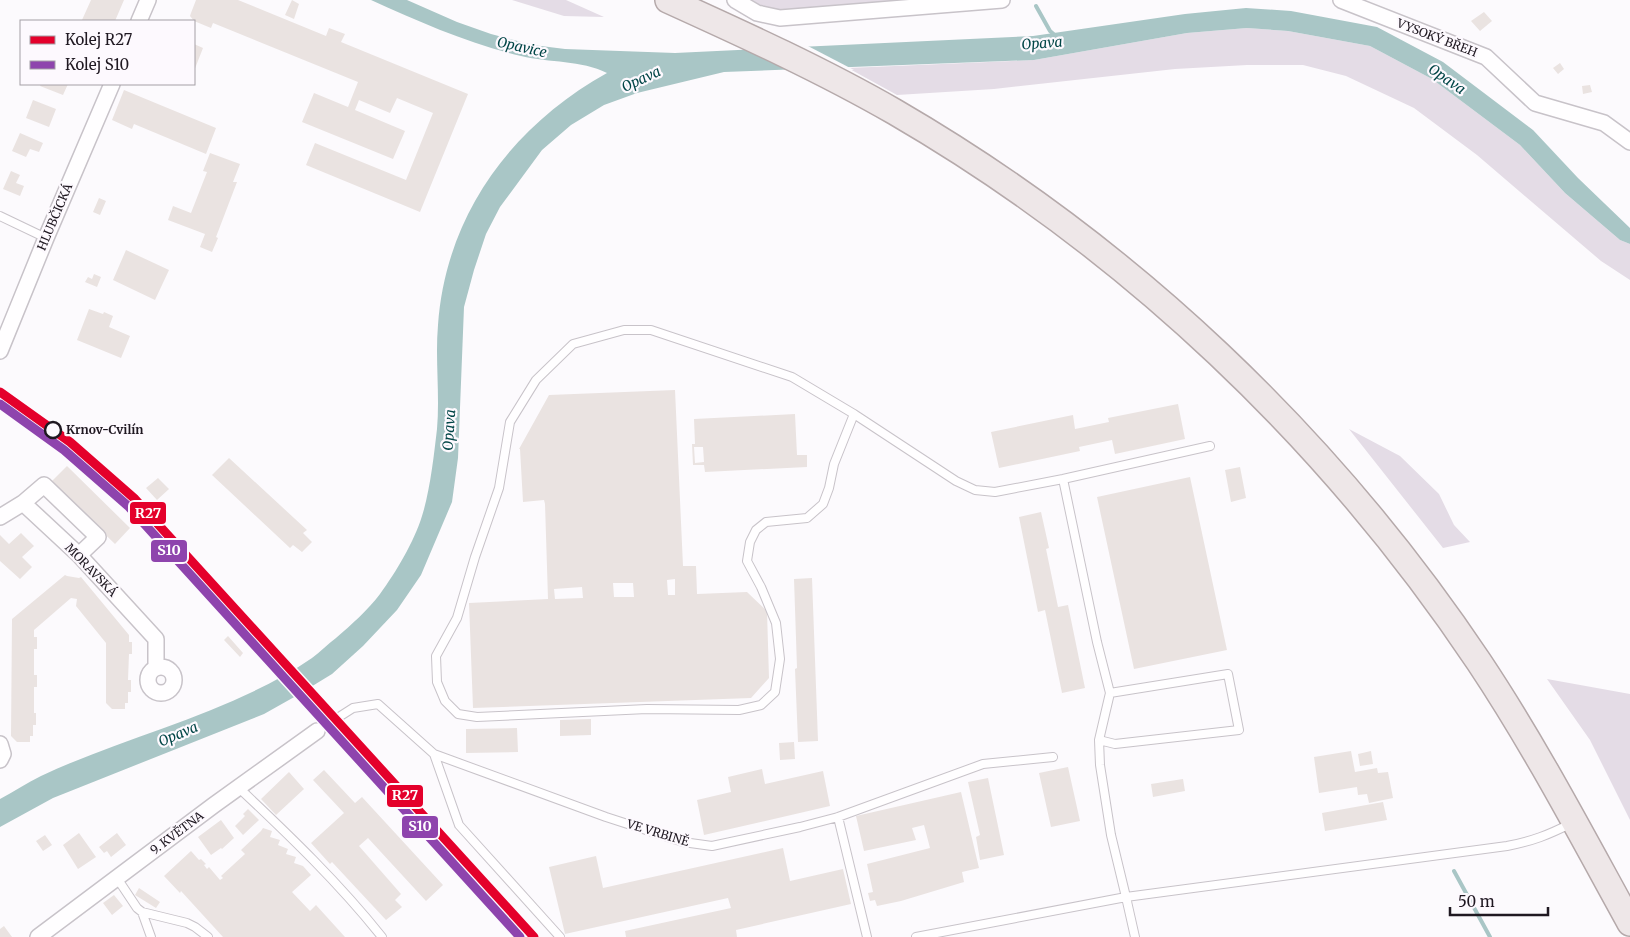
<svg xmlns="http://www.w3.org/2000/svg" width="1630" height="937" font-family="Merriweather,serif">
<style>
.green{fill:#e4dce6}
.water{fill:#a9c6c6}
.pier{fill:#fcfafd}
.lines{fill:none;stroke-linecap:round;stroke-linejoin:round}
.stream{stroke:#a9c6c6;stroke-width:4}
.building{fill:#eae3e1;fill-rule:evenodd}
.service-casing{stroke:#c8c3c9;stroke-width:10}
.minor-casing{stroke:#c8c3c9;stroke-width:18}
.primary-casing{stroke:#b5a9aa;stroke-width:28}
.service{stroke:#fffeff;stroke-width:8}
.minor{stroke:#fffeff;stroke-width:15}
.primary{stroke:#eee7e8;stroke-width:25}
.rail-1-casing{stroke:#fdf9fe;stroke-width:12}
.rail-2-casing{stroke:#fdf9fe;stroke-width:12}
.rail-1{stroke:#e4002b;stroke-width:9}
.rail-2{stroke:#8e44ad;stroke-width:9}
.stop-dot{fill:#fdf9fe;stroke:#1f1821;stroke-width:2.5}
.labels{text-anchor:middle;stroke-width:4.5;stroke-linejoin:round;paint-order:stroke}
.street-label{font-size:12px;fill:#1f1821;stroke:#fdf9fe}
.stop-label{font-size:12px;font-weight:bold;fill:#1f1821;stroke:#fdf9fe;text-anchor:start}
.water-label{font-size:14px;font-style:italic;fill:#004546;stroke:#fdf9fe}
.line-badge{stroke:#fdf9fe;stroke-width:2}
.badge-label{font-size:14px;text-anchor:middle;font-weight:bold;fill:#fff}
</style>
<rect width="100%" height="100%" fill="#fcfafd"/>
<!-- green -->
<path class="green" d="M512,0H566L604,17L564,16Z
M752,0H906L785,13L758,4Z
M1247,28L1288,31L1370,46L1432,79L1520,145L1565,193L1620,240L1630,244V280L1601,261L1477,155L1414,108L1346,76L1303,65H1247L1175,69L994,89L897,95L848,68L1034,60L1187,33Z
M1349,429L1400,456L1439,494L1454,525L1470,542L1443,548Z
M1547,679L1630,694V820L1590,740Z"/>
<!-- water -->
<path class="water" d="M371,0H407L457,22L491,34L533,45L565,49L675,53L1033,36L1185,14L1246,8L1291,11L1377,27L1443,62L1533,130L1578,178L1630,228V244L1620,240L1565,193L1520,145L1432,79L1370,46L1288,31L1247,28L1187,33L1034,60L724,72L637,93L604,105L571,125L542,150L500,207L486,234L474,270L464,307L458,458L452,502L421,575L397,610L363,646L332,674L296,696L264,714L53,798L0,827V799C13,792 27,783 41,776C130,734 230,714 312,658C320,652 328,644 336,638C351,625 368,610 380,594C396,572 414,542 422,516C430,491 434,455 437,429C440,395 435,359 438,325C446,214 512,126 607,73C581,60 550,63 521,56C469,44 420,22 371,0Z"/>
<!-- pier -->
<path class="pier" d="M806,45L854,70L799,72L749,48Z"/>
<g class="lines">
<!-- stream -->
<path class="stream" d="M1036,6L1050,31L1057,37
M1454,871L1490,937"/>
</g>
<!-- building -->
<path class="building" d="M91,0H124L115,21H84L82,20Z
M196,0H238L326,36L329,28L345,34L341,42L468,94L420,212L306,165L315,143L406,180L433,113L397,98L390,113L359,100L355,110L405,131L393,159L302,122L314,93L348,107L358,82L213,23L211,28L194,21L190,16L191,13Z
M292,0L299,4L294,19L285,15Z
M1484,12L1492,21L1480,31L1471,21Z
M194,44L203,48L194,71Z
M1560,63L1564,69L1558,74L1553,68Z
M41,84H68L63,95L40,86Z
M1590,85L1592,92L1583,94L1582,86Z
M124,90L216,128L206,154L134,124L132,129L112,120Z
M33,100L56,109L49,127L26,118Z
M20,133L43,143L39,152L30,149L26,157L12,151Z
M210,153L240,164L233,182H237L216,237L218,238L212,252L200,247L205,234L168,220L173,206L191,213L207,172L203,171Z
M11,171L20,175L16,183L24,186L20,196L3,189Z
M99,198L106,201L100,215L93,212Z
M126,250L169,270L155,300L113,280Z
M94,274L101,277L97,287L85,282L88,277L92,279Z
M89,309L103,314L104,312L113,316L109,327L130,336L121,358L77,340Z
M675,390L683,566H696L697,594L747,592L767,611L769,678L751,698L473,708L469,603L548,599L545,504L544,500L523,502L520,449H519L549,395ZM675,579V595H668L667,580ZM613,583H633L634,597H614ZM582,587L583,598L555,599L554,589Z
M1178,404L1185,439L1115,454L1112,440L1079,447L1080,451L999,468L991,432L1073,415L1075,429L1109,422L1108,418Z
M795,414L797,455H807V467L705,472L704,465H693L692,444H695L694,419ZM694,447H703L704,462L695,463Z
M229,458L307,530L303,533L312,542L302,552L293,545L290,548L212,475Z
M67,466L130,528L115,544L51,482Z
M1240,467L1246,498L1231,502L1225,470Z
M1190,477L1227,650L1134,669L1097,497Z
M158,478L169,489L157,500L146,488Z
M1041,512L1049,548L1046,549L1058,607L1068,605L1085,688L1062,693L1045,610L1038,612L1019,517Z
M21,533L34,546L22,557L32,567L20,579L0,561V535L9,544Z
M65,575L67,576L79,578L81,577L129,635V642H132V654H129L128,680H131V692H128V703H125V709H112L106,703V643L76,606L77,599L71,598L34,630V637H37V649H34V675H37V687H34V713H36V725H33V736H30V742H17L11,736L12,619Z
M812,578L818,741L798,742L795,669L797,668L794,579Z
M228,636L243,653L240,657L224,640Z
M591,719V735L560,736V720Z
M517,728L518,752L466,753V729Z
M794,742L795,759L780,760L779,743Z
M1351,751L1355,772L1377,768L1378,773L1388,772L1393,798L1369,803L1367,794L1358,795L1357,787L1319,793L1314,757Z
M1371,751L1373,764L1360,766L1358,754Z
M1068,767L1080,821L1051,827L1039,773Z
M762,769L765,784L823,771L830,806L704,835L697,800L731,792L728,777Z
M324,770L355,803L362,797L443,885L426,901L368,838L359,846L401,894L395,900L402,907L386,920L332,862L330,864L311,843L344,813L313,780Z
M289,772L304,789L276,815L261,799Z
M988,778L1004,855L980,860L976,837L980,835L968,782Z
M1183,779L1185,791L1153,797L1151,784Z
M961,792L979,868L962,872L964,882L901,901L877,906L875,900L870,901L868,893L873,892L867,864L930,848L924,825L912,828L916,840L864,851L856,816Z
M1383,802L1387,820L1325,831L1322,813Z
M248,809L259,820L243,835L235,826L245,816L243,814Z
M221,820L234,838L222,849L221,848L211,855L198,837Z
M263,828L272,831L270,837L280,840L278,845L288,849L286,854L296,857L294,863L303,866L311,875L292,892L310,911L316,905L345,937H223L181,891L180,893L164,876L191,851L199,860L201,859L206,864L204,865L207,869L209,867L220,880L223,878L221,876L245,854L241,850L261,831Z
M79,833L96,857L78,869L63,845Z
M117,833L126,845L111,857L107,851L104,853L99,847Z
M45,835L52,845L43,851L36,841Z
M783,848L790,881L843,869L851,904L736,930L737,937H626L625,931L731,908L728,898L565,934L549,867L596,856L603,888Z
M139,888L160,902L156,908L135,895Z
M114,895L123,906L112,915L103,903Z
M4,926L12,937H0V929Z"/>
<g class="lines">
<!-- service casing -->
<g class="service-casing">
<path id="service" d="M0,216L46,238
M854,414L834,464L829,488L823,504L807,518L766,522L756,530L750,542L747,561L761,587L776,623L780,659L775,692L761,705L739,710L647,709L477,717L458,714L445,701L437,682L436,656L457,618L475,557L499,488L510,422L536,380L573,344L624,330H651L792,377L854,414L956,481L975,490L995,492L1063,479L1210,446
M317,731L353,708L378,704L434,754L606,817L683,842L712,846L800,827L838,817L983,764L1053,757
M1099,740L1115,744L1239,730L1228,674L1110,693
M434,754L459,825L560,937
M239,788C289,835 339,883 382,937
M838,817L867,937
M117,878L137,908L142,912L187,923L195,927L208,937
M142,912L151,937
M916,937L1126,897L1111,835L1100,765L1099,740L1110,693L1097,642L1063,479
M1135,937L1126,897L1507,846C1533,841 1548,835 1572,823"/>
</g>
<!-- minor casing -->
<g class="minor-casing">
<path id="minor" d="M735,0L757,13L780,18L1002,0
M1341,0L1486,57L1535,103L1604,123L1630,142
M139,21L148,0
M0,351L46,238L112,84
M23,503L44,485L98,537L79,555
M0,517L23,503L79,555L156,639V668
M148 680a13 13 0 1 1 26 0a13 13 0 1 1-26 0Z
M0,744L3,754L0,760
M38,937L214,805L317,731"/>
</g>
<!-- primary casing -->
<g class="primary-casing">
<path id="primary" d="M668,0C745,35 822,70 895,112C1129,248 1329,438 1479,662C1535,746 1582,836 1630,923"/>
</g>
<!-- service -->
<use href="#service" class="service"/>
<!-- minor -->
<use href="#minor" class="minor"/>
<!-- primary -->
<use href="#primary" class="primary"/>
<!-- rail-1 casing -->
<g class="rail-1-casing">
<path id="rail-1" d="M0,392L70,442L135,499L534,937"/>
</g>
<!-- rail-2 casing -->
<g class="rail-2-casing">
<path id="rail-2" d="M0,404L64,450L128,506L520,937"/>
</g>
<!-- rail-1 -->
<use href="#rail-1" class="rail-1"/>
<!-- rail-2 -->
<use href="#rail-2" class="rail-2"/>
</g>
<!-- markers -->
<circle class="stop-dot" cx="53" cy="430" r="8"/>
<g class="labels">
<!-- street labels -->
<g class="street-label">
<text transform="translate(1437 38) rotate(21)" y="4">VYSOKÝ BŘEH</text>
<text transform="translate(55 217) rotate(-67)" y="4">HLUBČICKÁ</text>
<text transform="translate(91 570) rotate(46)" y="4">MORAVSKÁ</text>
<text transform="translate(177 833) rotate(-37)" y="4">9. KVĚTNA</text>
<text transform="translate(658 833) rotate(17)" y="4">VE VRBINĚ</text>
</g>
<!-- stop labels -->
<g class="stop-label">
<text x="66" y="434">Krnov-Cvilín</text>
</g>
<!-- water labels -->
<g class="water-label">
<text transform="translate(1042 43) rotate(-4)" y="5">Opava</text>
<text transform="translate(522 47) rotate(13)" y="5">Opavice</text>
<text transform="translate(641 79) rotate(-25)" y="5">Opava</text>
<text transform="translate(1447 79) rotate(35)" y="5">Opava</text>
<text transform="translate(449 430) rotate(-86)" y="5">Opava</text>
<text transform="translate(178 734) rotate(-23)" y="5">Opava</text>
</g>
</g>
<g class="line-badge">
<rect x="129" y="501" width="38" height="24" rx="5" fill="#e4002b"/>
<rect x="150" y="539" width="38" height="24" rx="5" fill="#8e44ad"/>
<rect x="386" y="784" width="38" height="24" rx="5" fill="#e4002b"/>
<rect x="401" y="815" width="38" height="24" rx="5" fill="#8e44ad"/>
</g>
<g class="badge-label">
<text x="148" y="518">R27</text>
<text x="169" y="555">S10</text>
<text x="405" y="800">R27</text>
<text x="420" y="831">S10</text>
</g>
<!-- legend -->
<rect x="20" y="20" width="175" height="65" fill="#fdf9fe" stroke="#a49fa6"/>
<rect x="30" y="36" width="25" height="8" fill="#e4002b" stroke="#a49fa6"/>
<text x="65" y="45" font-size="15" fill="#1f1821">Kolej R27</text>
<rect x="30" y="61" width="25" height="8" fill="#8e44ad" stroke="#a49fa6"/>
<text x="65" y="70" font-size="15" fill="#1f1821">Kolej S10</text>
<!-- scale -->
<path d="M1450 907v8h98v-8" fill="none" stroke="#1f1821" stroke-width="2.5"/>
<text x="1458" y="907" font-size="15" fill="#1f1821" stroke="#fdf9fe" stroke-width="4" paint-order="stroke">50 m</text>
</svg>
